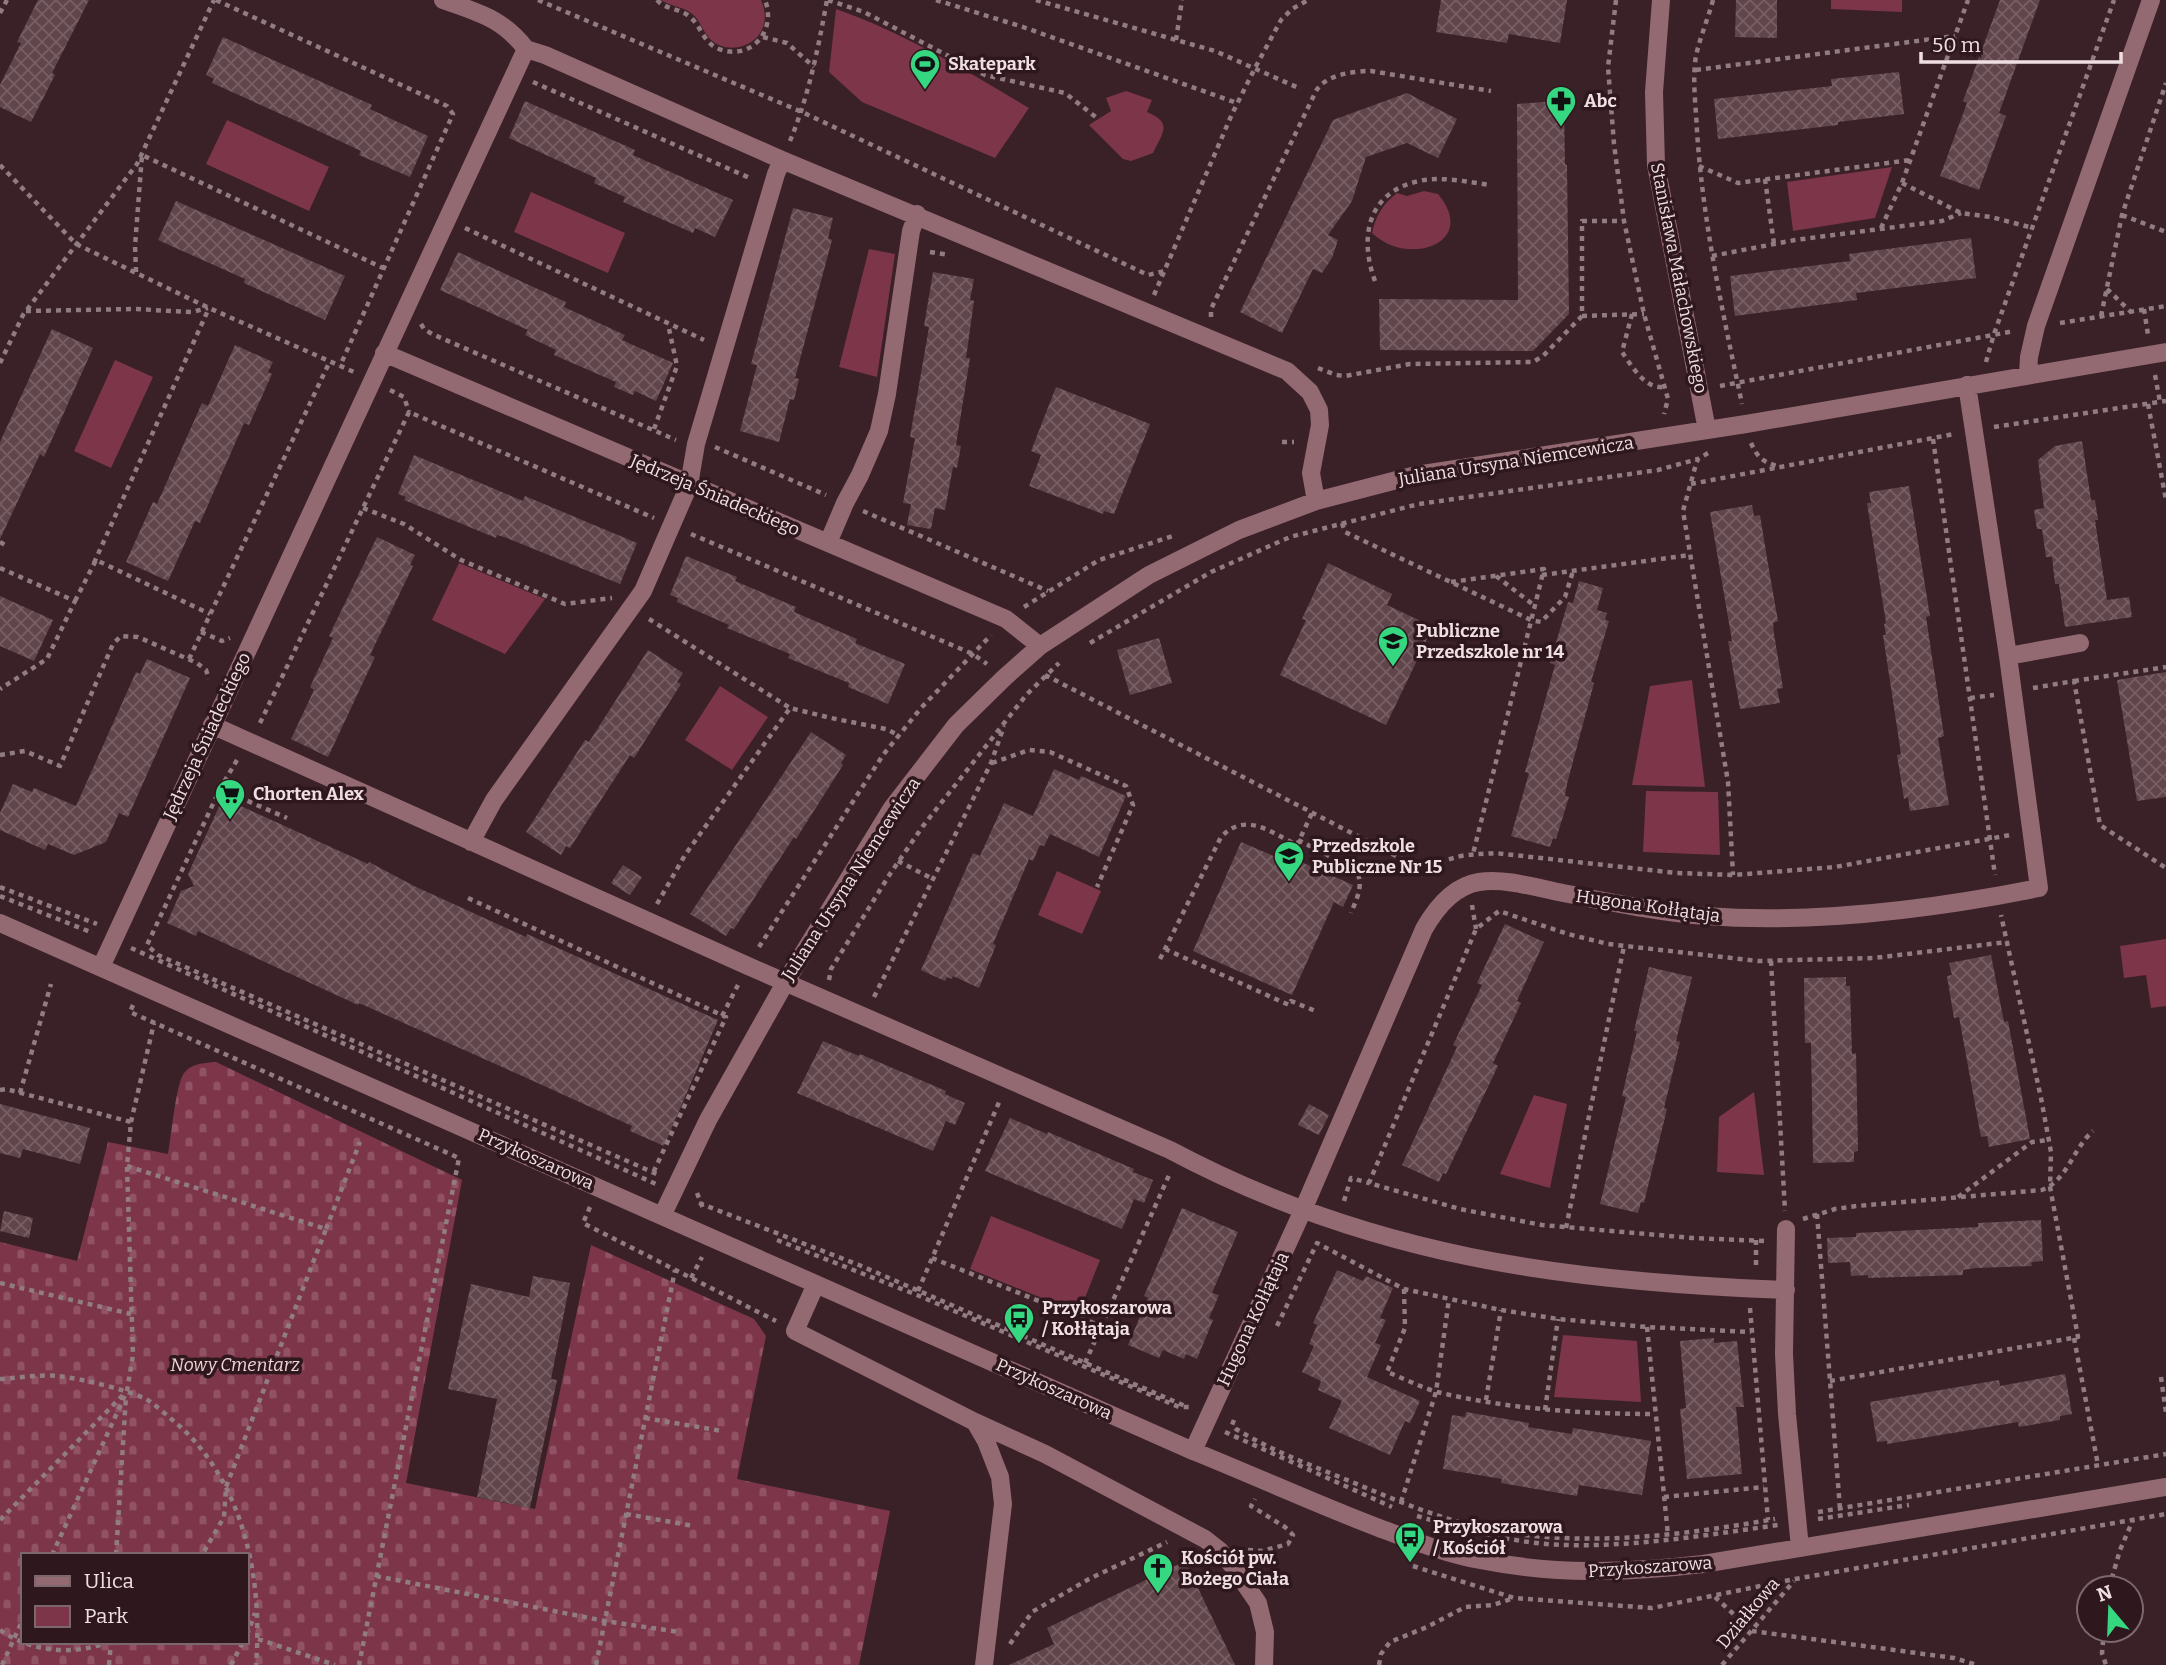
<svg xmlns="http://www.w3.org/2000/svg" width="2166" height="1665" font-family="Bitter,serif">
<style>
.cemetery{fill:url(#cemetery-stones);fill-rule:evenodd}
.park{fill:#7d354a}
.building{fill:url(#building-cross-hatch)}
.lines{fill:none;stroke-linecap:round;stroke-linejoin:round}
.path{stroke:#907c81;stroke-width:4.5;stroke-dasharray:5 5;stroke-linecap:butt}
.minor{stroke:#936972;stroke-width:18}
.labels{text-anchor:middle;stroke-width:7;stroke-linejoin:round;paint-order:stroke}
.poi-label{font-size:18px;font-weight:bold;fill:#efdfe2;stroke:#2f181d;text-anchor:start}
.street-label{font-size:18px;fill:#efdfe2;stroke:#2f181d}
.park-label{font-size:18px;font-style:italic;fill:#f0d5da;stroke:#2f181d}
</style>
<defs>
<pattern id="cemetery-stones" width="16" height="16" patternUnits="userSpaceOnUse" patternTransform="scale(1.75)"><rect width="16" height="16" fill="#7d354a"/><path d="M2 7V4a2 2 0 0 1 4 0v3zM10 15v-3a2 2 0 0 1 4 0v3z" fill="#905264"/></pattern>
<pattern id="building-cross-hatch" width="8" height="8" patternUnits="userSpaceOnUse" patternTransform="scale(1.75)"><rect width="8" height="8" fill="#60454b"/><path d="M0 0l8 8M0 8l8-8" fill="none" stroke="#775f65"/></pattern>
</defs>
<rect width="100%" height="100%" fill="#392127"/>
<!-- cemetery -->
<path class="cemetery" d="M216,1062L462,1180L406,1483L535,1509L591,1245L754,1319L766,1336L737,1479L890,1511L859,1665H0V1242L77,1261L108,1142L168,1154C171,1139 176,1080 185,1072C192,1063 206,1063 216,1062ZM23,1555H247V1642H23Z"/>
<!-- park -->
<path class="park" d="M661,0H761C766,12 767,25 758,36C746,50 723,52 710,39C702,31 701,20 691,13C682,6 671,7 661,0Z
M1831,0H1902V12L1831,9Z
M836,9C902,32 969,72 1029,108L995,158L862,102L829,72Z
M1126,91L1152,100L1147,112C1173,123 1163,132 1153,153L1131,161L1123,159L1089,125L1111,111L1106,98Z
M227,120L329,167L309,211L206,164Z
M1892,167L1875,218L1793,231L1787,182Z
M1424,191L1438,194C1479,243 1409,268 1372,233C1376,215 1383,204 1397,193L1407,196Z
M531,192L625,233L608,273L514,232Z
M869,249L895,254L877,377L839,367Z
M115,360L153,377L111,468L74,451Z
M459,563L545,599L505,654L432,620Z
M1692,680L1705,787L1632,785L1650,686Z
M720,686L768,717L732,770L685,740Z
M1646,791L1718,792L1720,855L1643,852Z
M1057,871L1101,891L1082,934L1038,915Z
M2166,939V1006L2151,1008L2146,975L2124,978L2120,946Z
M1754,1092L1764,1175L1717,1172L1719,1117Z
M1534,1095L1567,1104L1550,1188L1500,1174Z
M991,1216L1100,1260L1079,1313L970,1269Z
M1563,1335L1637,1341L1641,1402L1554,1397Z"/>
<!-- building -->
<path class="building" d="M38,0H89L52,73L55,75L31,122L0,107V85L21,43L17,42Z
M1441,0H1567L1560,43L1509,34L1507,43L1436,32Z
M1736,0H1777V38L1735,37Z
M2000,0H2040L1999,113L2006,116L1979,190L1940,176L1967,103L1963,101Z
M223,37L372,105L370,109L428,136L410,177L359,155L361,151L312,128L212,83L214,79L206,75Z
M1899,72L1904,114L1838,122V125L1718,139L1714,99L1832,86L1831,79Z
M1407,93L1457,119L1438,158L1407,143L1366,157L1352,201L1328,235L1338,240L1332,258L1322,273L1313,269L1282,333L1240,312L1333,120Z
M525,101L635,150L633,155L733,200L715,237L695,228L693,233L623,202L625,197L594,183L596,178L509,138Z
M1556,101L1564,110L1565,164L1567,165L1569,314L1533,351L1380,350L1379,299L1518,300L1517,104Z
M176,201L345,276L325,320L244,283L245,279L158,240Z
M793,208L833,218L828,238L832,240L795,378L799,379L794,400L790,399L779,442L740,431L757,365L751,364Z
M1971,238L1976,278L1856,293L1857,300L1735,316L1730,276L1850,261L1849,254Z
M458,252L566,302L564,307L625,335L622,340L673,363L656,401L635,391L633,395L614,387L616,382L554,355L556,350L525,335L528,330L440,290Z
M933,272L974,279L970,300L974,301L966,358H970L956,445L961,446L957,468L953,467L945,510L935,508L931,529L907,525L911,504L903,503L915,438L910,437L929,327L924,326Z
M52,329L93,348L44,457L40,454L0,539V442Z
M235,345L273,362L268,372L272,374L249,425L244,423L200,523L195,521L168,581L126,562L153,502L157,504L202,403L208,406Z
M1056,387L1150,424L1114,514L1104,511L1103,514L1029,486L1041,455L1031,451Z
M2082,441L2091,500H2095L2098,520H2095L2107,600L2129,597L2132,617L2065,627L2059,584H2055L2052,557H2046L2042,529H2037L2034,510L2044,508L2038,460L2055,446Z
M414,455L523,501L525,496L637,543L620,584L507,538L497,535L496,538L404,500L406,497L398,494Z
M1909,486L1930,616L1926,617L1944,736L1938,738L1949,805L1910,811L1908,797L1904,799L1897,755L1901,754L1883,635H1886L1884,624L1886,623L1867,503H1871L1869,492Z
M1752,505L1754,516L1760,515L1767,558L1778,621L1773,623L1774,634L1783,688L1777,689L1780,703L1740,709L1728,641H1732L1710,512Z
M377,537L415,555L410,565L413,566L370,655L375,657L328,757L291,739L314,690L310,687L333,638L329,636Z
M686,556L737,577L735,581L796,607L794,612L857,639L855,643L905,664L888,704L848,687L849,683L788,658L790,654L727,628L729,625L677,602L678,598L670,595Z
M1328,563L1392,594L1387,605L1433,627L1386,725L1280,675L1306,620L1302,619Z
M1579,581L1603,588L1597,610L1607,613L1605,620L1609,621L1591,682L1594,683L1567,784L1565,796L1569,797L1556,839L1553,838L1550,847L1511,836L1529,773L1525,772L1555,665L1550,663L1568,602L1573,603Z
M0,596L53,620L34,661L0,646Z
M1159,638L1172,683L1130,695L1117,650Z
M648,650L683,673L677,682L681,684L634,758L630,755L570,848L566,846L561,855L526,832L585,740L589,742Z
M147,659L190,678L128,817L119,813L106,842L74,855L48,844L45,850L0,830V813L13,784L32,792L34,788L76,806L136,672L140,674Z
M2166,672V797L2137,801L2117,680Z
M811,732L846,755L841,763L843,765L796,839L794,837L734,929L731,928L726,936L690,914Z
M1054,769L1079,780L1081,776L1126,796L1099,857L1050,834L1044,846L1040,845L1033,861L1029,859L993,944L996,945L979,988L953,976L952,979L947,977L945,981L921,970L973,853L980,856L1004,803L1033,816Z
M223,798L368,864L369,862L414,886L526,937L527,934L718,1020L664,1146L630,1131L632,1126L520,1075L359,1003L358,1005L198,931L196,936L167,923L181,891L194,886L188,874Z
M1241,842L1297,866L1299,861L1353,885L1343,907L1334,902L1292,995L1193,951Z
M623,865L642,877L630,895L611,883Z
M1505,924L1544,942L1517,1001L1521,1003L1493,1063L1498,1066L1446,1174L1443,1173L1439,1182L1402,1165L1457,1047L1453,1045L1482,985L1477,983Z
M1991,955L2004,1022L2008,1021L2030,1139L1989,1147L1987,1136L1981,1137L1959,1017L1954,1018L1947,976L1952,975L1949,963Z
M1649,967L1692,977L1676,1041L1680,1042L1664,1108L1667,1109L1644,1203L1641,1202L1638,1213L1600,1204L1626,1097L1622,1096L1637,1031H1634Z
M1846,977V986H1850L1852,1054L1856,1053L1858,1151L1854,1152V1162L1813,1163L1811,1043H1805L1804,978Z
M823,1041L859,1056L860,1054L946,1091L945,1094L965,1103L955,1125L946,1121L933,1151L797,1093Z
M0,1104L90,1128L80,1164L23,1149L20,1158L0,1153Z
M1309,1104L1329,1115L1319,1135L1298,1125Z
M1010,1118L1047,1134L1048,1132L1134,1169L1133,1172L1153,1180L1144,1203L1134,1199L1122,1229L985,1171Z
M1182,1208L1238,1232L1212,1293L1219,1295L1209,1318L1213,1320L1197,1359L1186,1354L1184,1359L1163,1350L1159,1358L1128,1345L1148,1298L1144,1296Z
M4,1211L33,1218L29,1238L0,1231Z
M2041,1220L2043,1261L2031,1262L2032,1266L1976,1268L1963,1270V1275L1868,1278V1275L1851,1276L1850,1262L1828,1263L1827,1238L1856,1237V1233L1978,1227V1223Z
M1337,1270L1363,1281L1366,1276L1393,1288L1380,1318L1386,1320L1375,1343L1381,1345L1367,1377L1420,1401L1410,1423L1405,1421L1390,1455L1329,1428L1342,1401L1318,1390L1321,1381L1302,1372L1314,1346L1309,1344L1317,1325L1313,1323Z
M533,1276L570,1283L551,1379L557,1380L530,1508L477,1497L497,1399L448,1389L471,1284L529,1297Z
M1714,1338V1343L1737,1341L1744,1407H1736L1742,1474L1687,1479L1680,1409L1686,1408L1680,1341Z
M2065,1374L2072,1414L2060,1416V1420L2019,1427L2018,1422L1887,1444V1441L1877,1442L1870,1402L1999,1380L2000,1386Z
M1466,1412L1529,1423L1528,1427L1572,1434L1573,1428L1651,1441L1642,1495L1579,1485L1577,1496L1501,1483L1502,1479L1443,1469L1452,1415L1465,1417Z
M1185,1561L1235,1665H1009L1054,1644L1047,1628Z"/>
<g class="lines">
<!-- path -->
<path class="path" d="M216,0L447,106L453,114L340,366
M538,0L802,112L1148,275L1165,271
M657,0C666,10 680,8 690,17C702,27 703,43 719,49C751,61 777,31 765,0
M828,0L864,12L985,75L1065,93L1097,118
M936,0L1023,27L1237,103
M1036,0L1215,51L1301,89
M1616,0L1608,67L1614,144L1624,221L1644,314L1668,399L1664,414
M1713,0C1708,19 1700,37 1696,56C1692,80 1696,107 1697,131C1703,224 1723,313 1742,404
M0,13L7,0
M763,37L787,43L814,67
M1176,40L1182,0
M1696,70L1955,36
M533,82L752,179
M790,141C809,95 818,49 827,0
M0,165L76,244L209,308L354,372
M1699,166L1738,183L1910,160
M1765,179L1774,244
M1902,183L1961,213L1991,217L2033,228
M2122,215L2166,232
M465,228L704,340
M1881,228L1902,183L1968,0
M930,252L949,255
M1712,256L1795,240L1942,221L1961,213
M136,272L135,246L142,155L383,268
M1375,281C1359,238 1367,192 1419,181C1441,176 1468,182 1490,185
M2107,289L2131,312
M1154,295L1232,114L1255,68L1281,20L1292,9L1308,0
M2144,309L2148,335
M26,311L134,309L192,312L208,308
M1632,314L1622,352C1632,366 1645,390 1665,387
M1582,316L1644,314
M2101,316L2122,215L2166,83
M1211,317V309L1316,91C1325,75 1353,71 1371,71L1491,91
M2060,323L2166,306
M421,324L424,329L432,334L676,440
M1986,362L1994,334L2114,0
M0,363L23,315L137,164L214,0
M1318,368L1336,375L1345,376L1410,364L1533,362L1543,356L1582,316V221H1624
M2155,375L2160,402
M1720,386L2014,331
M390,390L404,397L409,412
M2148,404L2166,500
M1994,427L2166,401
M654,429L677,366L668,324
M1933,439L1995,875
M1282,442H1294
M1751,443C1757,457 1763,462 1777,466
M715,447L826,495
M1708,453L1698,459L1696,464L1683,511L1728,782L1733,875
M1691,484L1954,434
M363,508L404,524L461,560L565,604L612,598
M863,511L1048,591
M1342,523L1345,532L1531,620L1541,622L1565,597L1573,571
M691,534L973,654L987,664
M0,542L5,545
M94,563L209,308
M0,568L75,601L47,659L0,689
M1542,575L1690,555
M1496,576L1535,606
M1451,582L1544,569L1473,854
M75,601L96,560L210,614
M1024,607L1099,560L1176,535
M649,619L790,708
M201,632L222,641L230,638
M1090,643L1211,572L1290,537L1419,504L1658,470L1698,459
M189,659L330,361
M1045,675L1406,861C1434,868 1436,862 1461,856C1473,854 1484,854 1495,853L1677,873L1733,875L1835,867L2010,835
M2074,681L2166,667
M2033,688L2074,681L2100,825L2166,868
M1970,698L1994,695
M260,723L409,412L654,518
M0,755L25,751L60,766L113,644L121,636L138,637L197,663L206,670L209,679
M237,760L220,789L147,945L158,955L659,1175
M992,763L1029,750L1050,752L1126,786L1133,805L1097,887
M220,789L287,818
M1298,840L1355,869C1365,883 1357,898 1351,913
M898,861L933,879
M0,887L97,924
M0,896L93,933
M468,898L726,1017L653,1173
M657,904L685,855L790,708L831,718L886,729L898,735
M1472,905L1476,929
M759,947L883,755L921,708L991,635
M131,948L656,1184
M1165,949L1289,1005L1291,1001L1318,1012
M1160,959L1221,837C1246,811 1270,832 1297,845L1312,813
M1771,961L1785,1211
M829,980L831,969L890,874L923,826L1027,694L1059,663
M874,997L991,763L1004,726
M133,1005L130,1012L459,1158L359,1665
M722,1016L738,985
M0,1090L6,1089L131,1122
M20,1093L51,984
M127,1166L326,1229L226,1487L224,1517L202,1555
M697,1193L704,1211
M1958,1197L2032,1142L2048,1140
M1344,1201L1351,1178L1369,1183
M699,1203L859,1265L1185,1406
M590,1207L583,1223L776,1321
M1817,1214L1840,1509
M1803,1219L1835,1209L1857,1206L2042,1190C2068,1180 2073,1148 2093,1131
M1566,1228L1624,946
M326,1229L360,1142
M777,1240L917,1295L1179,1407H1190
M1756,1240V1267
M1764,1241L1693,1238L1542,1225L1460,1209L1369,1183L1476,929L1499,911L1568,934L1608,944L1758,961L1874,958L2007,942
M932,1258L1101,1326
M691,1278L702,1257
M0,1283L131,1314
M1404,1289L1405,1328L1387,1372C1403,1378 1420,1387 1437,1392C1508,1409 1583,1414 1655,1414
M918,1291L1000,1100
M1750,1308L1768,1520
M1277,1326L1317,1243L1404,1289L1501,1310L1558,1319L1647,1327L1751,1332
M1647,1327L1668,1535
M2074,1338L2098,1465
M1085,1363L1170,1173
M2161,1377L2166,1413
M0,1379C19,1378 40,1374 58,1376C83,1379 124,1389 146,1399C156,1405 166,1415 175,1422C244,1481 263,1579 256,1665
M1830,1381L2078,1337L2050,1187L2051,1152L2041,1098L2001,915
M1486,1400L1501,1310
M1545,1410L1558,1319
M645,1418L722,1431
M1234,1420L1232,1425L1236,1429C1272,1451 1313,1466 1352,1482C1393,1499 1435,1517 1478,1527C1577,1549 1677,1536 1775,1519
M1225,1432L1392,1507
M1664,1497L1764,1487
M1401,1502L1436,1392L1449,1299
M1818,1512L2166,1454
M626,1514L694,1526
M1417,1516C1462,1529 1517,1544 1564,1545C1636,1547 1707,1535 1778,1525
M1818,1519L1909,1505
M0,1520L124,1394
M1248,1550L1262,1551L1288,1544L1293,1535L1285,1527L1251,1506L1255,1499
M52,1555L127,1391L133,1355L127,1166L131,1122L154,1023
M116,1555L126,1396
M1413,1566L1514,1598L1652,1608L1795,1579L2166,1514
M376,1576L605,1621L679,1632
M2109,1588L2120,1550L2133,1520
M1715,1597L1752,1631L1954,1658L1977,1665
M0,1630C31,1652 73,1656 108,1642
M2104,1630L2102,1653L2106,1665
M247,1635L255,1613
M258,1639L335,1665
M1010,1644L1032,1612L1089,1579L1167,1542
M2,1665L23,1619
M109,1665L111,1642
M231,1665L243,1642
M596,1665L675,1270
M1379,1665L1381,1654L1390,1642L1427,1627L1465,1607L1493,1605L1514,1598
M1722,1665L1794,1581"/>
<!-- minor -->
<path class="minor" d="M443,0C479,13 502,18 526,49
M1661,0L1654,92L1656,165L1707,430
M526,49L545,55L782,160L1287,371L1310,392L1319,410L1320,425L1311,473L1316,501
M384,353L1006,619L1040,646
M2028,375L2029,357L2036,326L2151,0
M828,543L845,503L860,475L879,431L887,394L911,231L917,214
M2008,656L2080,643
M212,725L748,966L1170,1150C1369,1256 1565,1282 1786,1290
M471,842L494,800L643,591L689,485L696,444L776,174L782,160
M0,923L1193,1451C1255,1476 1316,1504 1379,1528C1412,1540 1446,1554 1480,1560C1555,1575 1627,1573 1703,1564L2166,1487
M101,967L526,49
M662,1216L708,1120L785,983L892,808L956,725L1004,678L1040,646L1149,575L1239,530L1316,501L1416,475L1746,424L2166,352
M1786,1229L1784,1354L1787,1414L1800,1548
M816,1284L795,1331L975,1422L1045,1454L1205,1539L1219,1550L1232,1565L1258,1603L1265,1632L1264,1665
M975,1422L986,1441L1000,1477L1003,1504L984,1665
M1193,1451L1303,1210L1424,929C1436,908 1454,886 1479,882C1506,878 1537,888 1563,893C1610,902 1657,912 1705,916C1812,924 1934,909 2039,888L2008,656L1967,385"/>
</g>
<!-- icons -->
<defs>
<g id="stadium-pin" transform="scale(1.575)"><path d="M0 17L-7.5 6A9.5 9.5 0 1 1 7.5 6Z" fill="#35d881" stroke="#2f181d"/><path d="M0-5a6.5 5 0 1 0 0 10a6.5 5 0 1 0 0-10ZM-3.5-1.8h7v3.6h-7Z" fill="#111"/></g>
<g id="pharmacy-pin" transform="scale(1.575)"><path d="M0 17L-7.5 6A9.5 9.5 0 1 1 7.5 6Z" fill="#35d881" stroke="#2f181d"/><path d="M-2-6h4v4h4v4h-4v4h-4v-4h-4v-4h4Z" fill="#111"/></g>
<g id="school-pin" transform="scale(1.575)"><path d="M0 17L-7.5 6A9.5 9.5 0 1 1 7.5 6Z" fill="#35d881" stroke="#2f181d"/><path d="M0-5L7-2L0 1L-7-2ZM-4 1L0 2.5L4 1V4Q0 6-4 4Z" fill="#111"/></g>
<g id="supermarket-pin" transform="scale(1.575)"><path d="M0 17L-7.5 6A9.5 9.5 0 1 1 7.5 6Z" fill="#35d881" stroke="#2f181d"/><path d="M-6-5.5h2.5l.6 2H6L4.5 2H-2.5L-4.4-4H-6ZM-1.5 3.2a1.3 1.3 0 1 0 .1 0ZM3 3.2a1.3 1.3 0 1 0 .1 0Z" fill="#111"/></g>
<g id="bus-pin" transform="scale(1.575)"><path d="M0 17L-7.5 6A9.5 9.5 0 1 1 7.5 6Z" fill="#35d881" stroke="#2f181d"/><path d="M-5-6H5V4H4V6H2V4H-2V6H-4V4H-5ZM-3.5-4V0h7V-4ZM-3.5 1.2v1.5H-2V1.2ZM2 1.2v1.5H3.5V1.2Z" fill="#111"/></g>
<g id="church-pin" transform="scale(1.575)"><path d="M0 17L-7.5 6A9.5 9.5 0 1 1 7.5 6Z" fill="#35d881" stroke="#2f181d"/><path d="M-1.2-6h2.4v3.5h3.3v2.4h-3.3V6h-2.4V-.1h-3.3v-2.4h3.3Z" fill="#111"/></g>
</defs>
<g fill-rule="evenodd">
<use href="#stadium-pin" x="925" y="64"/>
<use href="#pharmacy-pin" x="1561" y="101"/>
<use href="#school-pin" x="1393" y="641"/>
<use href="#supermarket-pin" x="230" y="794"/>
<use href="#school-pin" x="1289" y="856"/>
<use href="#bus-pin" x="1019" y="1318"/>
<use href="#bus-pin" x="1410" y="1537"/>
<use href="#church-pin" x="1158" y="1568"/>
</g>
<g class="labels">
<!-- poi labels -->
<g class="poi-label">
<text x="948" y="70">Skatepark</text>
<text x="1584" y="107">Abc</text>
<text x="1416" y="637">Publiczne<tspan x="1416" dy="21">Przedszkole nr 14</tspan></text>
<text x="253" y="800">Chorten Alex</text>
<text x="1312" y="852">Przedszkole<tspan x="1312" dy="21">Publiczne Nr 15</tspan></text>
<text x="1042" y="1314">Przykoszarowa<tspan x="1042" dy="21">/ Kołłątaja</tspan></text>
<text x="1433" y="1533">Przykoszarowa<tspan x="1433" dy="21">/ Kościół</tspan></text>
<text x="1181" y="1564">Kościół pw.<tspan x="1181" dy="21">Bożego Ciała</tspan></text>
</g>
<!-- street labels -->
<g class="street-label">
<text transform="translate(1679 278) rotate(79)" y="6">Stanisława Małachowskiego</text>
<text transform="translate(1516 461) rotate(-9)" y="6">Juliana Ursyna Niemcewicza</text>
<text transform="translate(715 495) rotate(23)" y="6">Jędrzeja Śniadeckiego</text>
<text transform="translate(207 736) rotate(-65)" y="6">Jędrzeja Śniadeckiego</text>
<text transform="translate(851 879) rotate(-57)" y="6">Juliana Ursyna Niemcewicza</text>
<text transform="translate(1648 906) rotate(8)" y="6">Hugona Kołłątaja</text>
<text transform="translate(536 1159) rotate(24)" y="6">Przykoszarowa</text>
<text transform="translate(1253 1319) rotate(-65)" y="6">Hugona Kołłątaja</text>
<text transform="translate(1054 1389) rotate(24)" y="6">Przykoszarowa</text>
<text transform="translate(1650 1567) rotate(-4)" y="6">Przykoszarowa</text>
<text transform="translate(1748 1613) rotate(-50)" y="6">Działkowa</text>
</g>
<!-- park labels -->
<g class="park-label">
<text x="235" y="1371">Nowy Cmentarz</text>
</g>
</g>
<!-- legend -->
<rect x="21" y="1553" width="228" height="91" fill="#2f181d" stroke="#7c686c" stroke-width="2"/>
<rect x="35" y="1576" width="35" height="10" fill="#936972" stroke="#7c686c" stroke-width="2"/>
<text x="84" y="1588" font-size="21" fill="#efdfe2">Ulica</text>
<rect x="35" y="1606" width="35" height="21" fill="#7d354a" stroke="#7c686c" stroke-width="2"/>
<text x="84" y="1623" font-size="21" fill="#efdfe2">Park</text>
<!-- north arrow -->
<g transform="translate(2110 1609) rotate(341)"><circle r="33" fill="#2f181d" stroke="#7c686c" stroke-width="2"/>
<path d="M0-5L12 26L0 18L-12 26Z" fill="#35d881"/>
<text y="-10" font-size="19" font-weight="bold" text-anchor="middle" fill="#efdfe2">N</text>
</g>
<!-- scale -->
<path d="M1921 52v10h200v-10" fill="none" stroke="#efdfe2" stroke-width="3.5"/>
<text x="1932" y="52" font-size="21" fill="#efdfe2" stroke="#2f181d" stroke-width="5" paint-order="stroke">50 m</text>
</svg>
